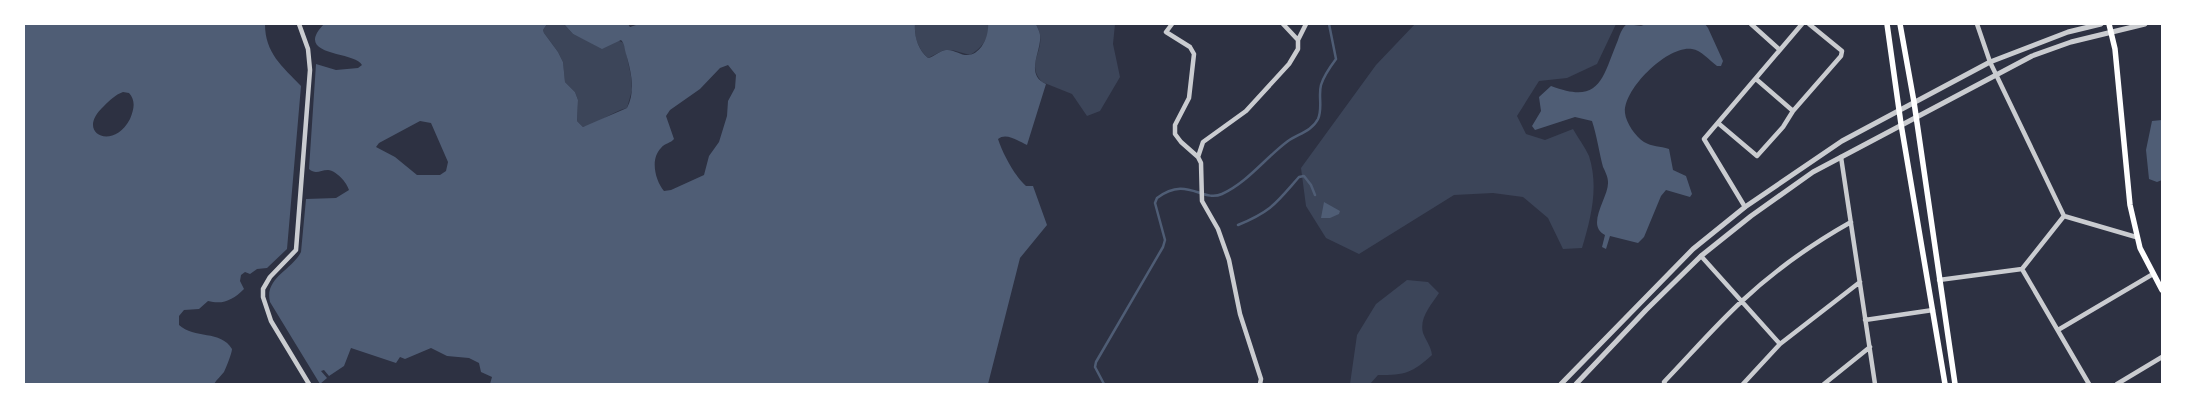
<svg xmlns="http://www.w3.org/2000/svg" width="2186" height="408" font-family="'PT Sans',sans-serif">
<style>
.green{fill:#3c4559}
.water{fill:#4f5d75;fill-rule:evenodd}
.lines{fill:none;stroke-linecap:round;stroke-linejoin:round}
.stream{stroke:#4f5d75;stroke-width:2.5}
.minor{stroke:#caccd0;stroke-width:4.5}
.tertiary{stroke:#caccd0;stroke-width:5}
.secondary{stroke:#fff;stroke-width:5.5}
</style>
<rect width="100%" height="100%" fill="#2d3142"/>
<!-- green -->
<path class="green" d="M547,24H564L573,34L602,48L617,40L624,43L631,76L632,90L627,108C611,112 598,124 583,127L577,121L578,100L575,92L565,82L563,62L558,52L544,33L543,30Z
M915,24H988C990,37 982,48 970,55L952,50H944L928,58C918,49 914,37 915,24Z
M1036,24H1115L1113,44L1120,77L1100,111L1087,116L1072,94L1042,82C1026,64 1043,53 1040,35C1040,32 1037,27 1036,24Z
M1415,24H1616L1597,64L1567,78L1539,81L1517,116L1526,134L1545,140L1573,129C1578,138 1585,147 1589,156C1599,187 1591,218 1582,248L1563,249L1548,218L1523,197L1493,193L1454,195L1359,254L1326,238L1306,206L1301,168L1376,65Z
M1407,280L1428,282L1439,293C1431,305 1419,318 1423,333C1426,341 1431,346 1432,355C1412,373 1406,375 1378,375L1370,384H1350L1357,335L1376,304Z"/>
<!-- water -->
<path class="water" d="M24,24H265C265,53 282,66 301,86L287,249L267,268L257,269L250,274L245,272L241,275L240,281L244,289C233,300 223,305 208,301L199,309L184,310L179,316V325C194,339 221,330 232,349C232,353 226,368 224,372C221,376 217,379 214,384H24ZM123,92L129,93C136,101 134,109 130,119C113,152 74,133 104,106C110,100 115,95 123,92Z
M324,24H547L543,30L544,33L558,52L563,62L565,82L575,92L578,100L577,121L583,127L627,108C636,91 631,71 626,54C624,48 625,44 621,40L602,49L573,34L564,24H628L630,27L639,24H915C914,36 918,50 928,58C934,57 939,51 946,50C954,49 961,56 969,55C982,53 989,35 988,24H1036C1037,27 1040,32 1040,35C1042,51 1024,74 1046,84L1027,145C1018,141 1006,132 998,139C1003,154 1014,175 1026,186H1033L1047,225L1020,258L988,384H490L492,377L481,372L479,363L469,358L447,356L431,348L405,359L400,357L396,363L351,348L344,366L329,376L324,370L321,371L327,378L320,384L270,302C264,278 292,270 301,252L306,199L336,198L349,190C347,183 337,171 328,170C320,170 316,175 309,169L316,64L336,70L358,68L362,65C355,51 292,57 324,24ZM728,65L736,75L735,88L728,101L727,116L719,142L709,156L704,175L671,190L664,191C655,180 650,159 661,148C665,143 671,143 674,139L666,116L670,110L700,89L720,68ZM420,121L431,123L448,162L446,171L440,175H417L395,157L376,147L379,143Z
M1627,24L1641,26L1646,24H1705L1708,28L1723,61L1721,66H1717C1709,60 1701,50 1692,49C1668,45 1623,89 1625,113C1626,123 1636,137 1644,142C1652,147 1660,146 1669,149L1673,170L1686,176L1692,194L1690,197L1666,190L1661,196L1644,237L1638,243L1610,236L1606,249L1602,247L1605,235C1585,225 1609,197 1608,182C1608,177 1605,171 1603,167C1599,152 1597,136 1592,121L1575,117L1535,130L1532,126L1541,111L1539,97L1551,86C1601,105 1602,78 1618,40C1620,34 1622,28 1627,24Z
M2162,120V180L2157,182L2149,179L2146,150L2152,121Z
M1324,202L1340,211L1339,214L1330,218H1321Z"/>
<g class="lines">
<!-- stream -->
<path class="stream" d="M1238,225C1272,211 1276,203 1299,177L1304,176L1311,185L1315,195
M1104,384L1095,367L1096,362L1163,247L1165,240L1155,203L1157,198C1187,175 1202,203 1222,194C1248,182 1265,158 1288,141C1298,134 1312,131 1318,119C1323,108 1318,96 1321,85C1324,75 1330,67 1336,59L1329,24"/>
<!-- minor -->
<path class="minor" d="M299,24L308,49L310,70L296,250L270,277L263,289V297L271,321L309,384
M1172,24L1166,32L1190,47L1194,54L1189,98L1175,125V134L1181,142L1198,157L1201,163L1202,201L1218,229L1229,260L1240,314L1261,379L1260,384
M1283,24L1298,40
M1751,24L1780,50
M1977,24L1990,62L2064,216L2136,237
M1756,79L1793,111L1841,56L1842,51L1809,24
M1718,123L1757,156L1783,127L1793,111
M1198,157L1203,142L1246,111L1289,64L1298,49V40L1306,24
M1841,157L1875,384
M1745,207L1704,139L1802,24
M1701,256L1780,344
M2022,269L2089,384
M1939,280L2022,269L2064,216
M1865,320L1933,310
M2058,330L2153,274
M1665,384L1664,382C1690,355 1715,326 1742,301C1775,270 1812,244 1851,222
M1743,384L1780,344L1860,282
M1824,384L1870,347
M2117,384L2162,357"/>
<!-- tertiary -->
<path class="tertiary" d="M1561,384L1693,249L1745,207L1842,141L1990,62L2068,32L2101,24
M1576,384L1646,310L1701,256L1751,216L1813,172L2032,56L2071,42L2145,24"/>
<!-- secondary -->
<path class="secondary" d="M1887,24L1901,124L1945,384
M1900,24L1914,102L1955,384
M2109,24L2115,49L2130,205L2140,248L2162,290"/>
</g>
<!-- border -->
<rect width="2186" height="408" fill="none" stroke="#ffffff" stroke-width="50"/>
</svg>
